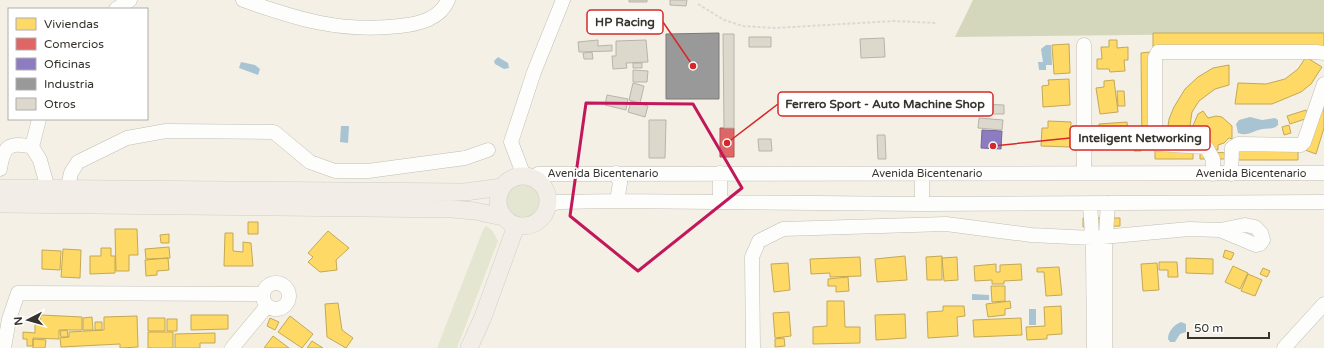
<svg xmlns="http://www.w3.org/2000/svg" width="1324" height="348" font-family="'Varela Round',sans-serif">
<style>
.green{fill:#e4e6d1}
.forest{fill:#d4d7bc}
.water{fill:#a8c3d2}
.homes{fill:#ffd966;stroke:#c3a855}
.shops{fill:#e06666;stroke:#ad5755}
.offices{fill:#8e7cc3;stroke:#746696}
.industry{fill:#999;stroke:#7c7b79}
.building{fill:#dcd8cc;stroke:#b7b4ac}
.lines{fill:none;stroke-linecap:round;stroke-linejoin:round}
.minor-casing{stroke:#c1beb7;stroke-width:15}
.major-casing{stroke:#cfcdc8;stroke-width:18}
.path{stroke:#dad9d6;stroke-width:2;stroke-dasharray:3 2;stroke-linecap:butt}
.minor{stroke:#fdfdfb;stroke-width:14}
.major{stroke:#f3ede8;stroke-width:17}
.marked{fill:none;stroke:#c2185b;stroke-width:3;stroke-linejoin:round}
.labels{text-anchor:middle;stroke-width:4;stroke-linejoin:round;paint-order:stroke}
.street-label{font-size:11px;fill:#37342d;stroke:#fff}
.leader{fill:none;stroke:#d62828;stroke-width:1.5}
.callout-dot{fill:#d62828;stroke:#fff;stroke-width:1.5}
.callout{fill:#fff;stroke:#d62828;stroke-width:1.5}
.callout-label{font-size:12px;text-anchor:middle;font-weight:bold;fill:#37342d}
</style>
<rect width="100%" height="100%" fill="#f4f0e6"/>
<!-- green -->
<path class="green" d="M504 201a18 18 0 1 1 36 0a18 18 0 1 1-36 0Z
M486,226L492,230L498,241L457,348H437L483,230Z"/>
<!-- forest -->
<path class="forest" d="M973,0H1324V33L955,37Z"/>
<!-- water -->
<path class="water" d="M1046,45H1051L1052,65H1046V70H1039L1038,62H1043L1041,49Z
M498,57L508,63L509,68L504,69L495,64L494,61Z
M241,62L255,65L260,69L258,75L239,68Z
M1250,117L1262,120L1275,118L1278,120V125C1273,130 1269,128 1263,129C1253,130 1249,137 1238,133L1236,124L1239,120Z
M341,126H349L348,143L340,142Z
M972,294L989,295V300H972Z
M1029,309H1036V325H1029Z
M1181,322L1186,324V332L1180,334L1175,342H1170L1168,339C1168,331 1174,325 1181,322Z"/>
<!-- homes -->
<path class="homes" d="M1153,33H1324V47L1153,48Z
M1109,40H1117V48L1128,47V60H1124L1125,71L1110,72L1109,69H1097V59H1102L1101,47H1109Z
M1069,44L1070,73L1054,74L1052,45Z
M1150,52L1151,149H1142L1141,53Z
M1306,57L1322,67L1311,84L1301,92L1272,104H1235L1238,83L1266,84L1285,79L1298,69Z
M1229,65V85L1215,89L1199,101L1192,112L1189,133H1167L1169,119L1174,107L1185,89L1198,77L1213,68Z
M1069,79L1070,105L1043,107L1042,86L1049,85L1048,80Z
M1114,80L1118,112L1100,114L1096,88L1104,87V81Z
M1117,91H1124L1125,106H1118Z
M1324,91V128L1316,154L1305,150Z
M1306,110L1308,118L1290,124L1287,116Z
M1203,111L1208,118L1216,116L1222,117L1232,126V139L1229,138L1224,143L1218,145V150L1213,149L1202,142L1200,130H1191L1198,114Z
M1048,121L1071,122L1070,147L1041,146L1042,128H1048Z
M1127,122L1129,143L1100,145L1099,124Z
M1289,125L1291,133L1284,135L1282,127Z
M1134,135H1141V151H1134Z
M1238,148L1298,149V160H1238Z
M1155,149H1193V159H1155Z
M1200,152L1235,153V159H1200Z
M1083,218H1120V226L1083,227Z
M248,222H258V234H248Z
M115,229H137L138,255H129V271H116Z
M328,231L349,248L336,260L337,270L320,272L308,262L313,257L308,253Z
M225,233H233V251L243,252V242L251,243L253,266H224Z
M169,234V243H161L160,235Z
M169,247L170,258L146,259L145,249Z
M101,248H111V256H115V273L90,274V256H101Z
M63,249L81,250L80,278L61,277Z
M42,250L61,251L60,270L42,269Z
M1225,250L1234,253L1231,260L1223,257Z
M905,256L907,280L877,282L875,259Z
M942,256V280H927L926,257Z
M860,257L861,276L830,277V273L811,274L810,259Z
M957,257L958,280L944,281L942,258Z
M168,258L169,270L157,271V275L146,276L145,260Z
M1186,258L1213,259V274L1186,273Z
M1159,262H1177L1178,277H1168V270H1159Z
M788,263L790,290L774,292L771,264Z
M1157,263L1159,290L1143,291L1141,264Z
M996,264V272H1000V265L1021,264L1022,280L1004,281V284H992V280L975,281L974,266Z
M1233,266L1248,273L1240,289L1225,282Z
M1059,267L1062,295L1046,296L1044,272H1037V268Z
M1263,268L1270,271L1267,277L1260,274Z
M1248,274L1262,280L1255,296L1241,291Z
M848,277L849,291L836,292V286H828V279Z
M991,286H1005V301L992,302Z
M827,301H844L845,327H860V343L813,344V327L827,326Z
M1010,301L1011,308L1005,309V315L988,317L986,304Z
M338,303L342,330L353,338L346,348L327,337L325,304Z
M943,306H964L965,316L957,317L958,336L928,338L927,312L943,311Z
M1061,306L1062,334L1047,335V339L1027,340L1026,327L1045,326L1044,307Z
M789,312L791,336L775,338L773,313Z
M905,314L906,338L876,340L875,315Z
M41,315L82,317V330H59V339L33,338V346H27V339H23V332L35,333V322H40Z
M191,315H228V329L191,330Z
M137,316L138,347L120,348V344L61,347L60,338L69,337V332L104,330V317Z
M290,316L313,334L302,348L278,332Z
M92,317L93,330H83V318Z
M148,318H165V331H148Z
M270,318L279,322L275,330L267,326Z
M1021,318L1022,335L974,337L973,320Z
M167,319H177V331H167Z
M95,322H102V330H95Z
M67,330L68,337H61L60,331Z
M148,332H173V348H148Z
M215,333V343H200V348H175V334Z
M273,336L289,348H264Z
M784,338L785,346L775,347V339Z
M33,339L46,340L45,348H33Z
M312,341L323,348H307Z"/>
<!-- shops -->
<path class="shops" d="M720,128H734V157H720Z"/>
<!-- offices -->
<path class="offices" d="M982,130L1002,131L1001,149L981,148Z"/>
<!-- industry -->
<path class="industry" d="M719,33V99H666V34Z"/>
<!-- building -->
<path class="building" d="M629,0H647V2H629Z
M670,0H687L686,6L670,5Z
M723,34H734V128H724Z
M749,37H771V47H749Z
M884,38L885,57L861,58L860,39Z
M598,40V46L612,45V51L579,52L578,42Z
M646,40L648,62L626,63L627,68L613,69L612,56H616V41Z
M592,52L593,59H584L583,53Z
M633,63H642V68H633Z
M633,70L648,71L647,82H633Z
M633,83L644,86L640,103L629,100Z
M607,95L628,99L626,110L605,105Z
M631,101L648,106L645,117L628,112Z
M979,104L1004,105V114H979Z
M979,118L1003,120L1002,130L978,128Z
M649,120H666L665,158H649Z
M877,135H885L886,159H878Z
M758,139H771L772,151H759Z"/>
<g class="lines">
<!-- minor casing -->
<g class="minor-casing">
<path id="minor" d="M243,0C297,19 341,33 400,26C419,24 440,19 448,0
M116,9L130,0
M32,147L39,119
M0,169C3,147 9,141 32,147L40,160L48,189
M616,173L620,183L617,201
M1084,173V45
M1213,174V159L1206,147L1157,144L1155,136V58L1158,52H1316L1324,53
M1231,174L1232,148L1238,144L1301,145L1304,142L1324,84
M524,176L511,142L534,72L563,0
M532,178L538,174L1324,173
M67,190L71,173L78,162L127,138L166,131L274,132L310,162L335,171H368L465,158L488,150
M720,201V173
M1090,203L1093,251L1094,348
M922,204V174
M547,206L558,202L617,201L922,204L1324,202
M263 296a13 13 0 1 1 26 0a13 13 0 1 1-26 0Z
M4,348L9,319L18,293L263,294
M232,348L267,306
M753,348L752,257L759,241L783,229L946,224L1031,235L1092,238L1189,229L1220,230L1245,225L1255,227L1261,233L1263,240L1260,244L1256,245L1220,230
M1105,348V250L1108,203
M1284,348L1324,304"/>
</g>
<!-- major casing -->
<g class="major-casing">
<path id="major" d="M498 201a25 25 0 1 1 50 0a25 25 0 1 1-50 0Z
M0,188L465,192L502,187
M0,204L452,209L475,211L503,217
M469,348L483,317L516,226"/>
</g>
<!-- path -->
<path class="path" d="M698,4L724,20L743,26L775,28L894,21L937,23"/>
<!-- minor -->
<use href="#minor" class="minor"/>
<!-- major -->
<use href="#major" class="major"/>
</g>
<!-- marked area -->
<path class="marked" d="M586,103L693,104L742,188L638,271L570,216Z"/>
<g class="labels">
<!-- street labels -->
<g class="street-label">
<text x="603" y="177">Avenida Bicentenario</text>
<text x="927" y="177">Avenida Bicentenario</text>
<text x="1251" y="177">Avenida Bicentenario</text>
</g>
</g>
<!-- callouts -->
<path class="leader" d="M693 66L663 22M727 143L778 104M993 146L1070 138"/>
<g class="callout-dot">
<circle cx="693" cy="66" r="4"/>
<circle cx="727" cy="143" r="4"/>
<circle cx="993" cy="146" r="4"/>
</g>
<g class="callout">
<rect x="587" y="10" width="76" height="24" rx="4"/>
<rect x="778" y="92" width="215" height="24" rx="4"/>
<rect x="1070" y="126" width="140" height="24" rx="4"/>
</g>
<g class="callout-label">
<text x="625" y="26">HP Racing</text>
<text x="885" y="108">Ferrero Sport - Auto Machine Shop</text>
<text x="1140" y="142">Inteligent Networking</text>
</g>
<!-- legend -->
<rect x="8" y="8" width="140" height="112" fill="#ffffff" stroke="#afaeab"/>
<rect x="16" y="18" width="20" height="12" fill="#ffd966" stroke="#afaeab"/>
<text x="44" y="28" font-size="12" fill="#37342d">Viviendas</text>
<rect x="16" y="38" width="20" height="12" fill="#e06666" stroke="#afaeab"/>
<text x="44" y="48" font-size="12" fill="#37342d">Comercios</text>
<rect x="16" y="58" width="20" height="12" fill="#8e7cc3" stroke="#afaeab"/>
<text x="44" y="68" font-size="12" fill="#37342d">Oficinas</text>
<rect x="16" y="78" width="20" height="12" fill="#999999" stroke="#afaeab"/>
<text x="44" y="88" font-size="12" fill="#37342d">Industria</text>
<rect x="16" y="98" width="20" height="12" fill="#dcd8cc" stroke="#afaeab"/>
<text x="44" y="108" font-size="12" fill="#37342d">Otros</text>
<!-- north arrow -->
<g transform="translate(28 320) rotate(264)" stroke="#ffffff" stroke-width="3" paint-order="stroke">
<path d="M0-3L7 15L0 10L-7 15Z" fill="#37342d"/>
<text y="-6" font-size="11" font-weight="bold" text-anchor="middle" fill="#37342d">N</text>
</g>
<!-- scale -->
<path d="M1188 332v6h81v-6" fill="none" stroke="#37342d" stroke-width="2"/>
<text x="1194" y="332" font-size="12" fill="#37342d" stroke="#ffffff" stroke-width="3" paint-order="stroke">50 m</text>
</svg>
